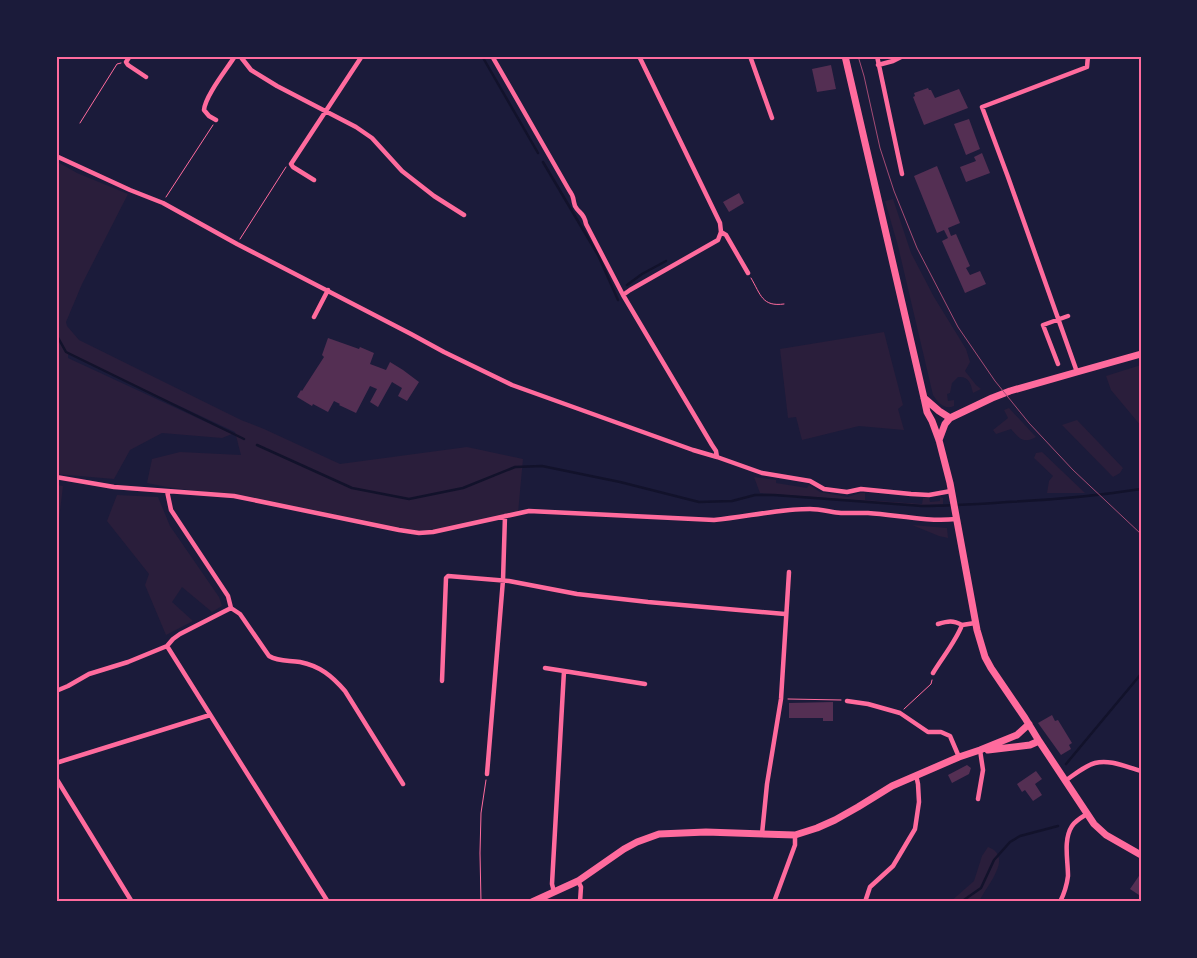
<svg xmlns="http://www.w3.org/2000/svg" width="1197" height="958" font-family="'PT Serif',serif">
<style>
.green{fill:#2a1e3b}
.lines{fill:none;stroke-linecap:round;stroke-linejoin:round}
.stream{stroke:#12122b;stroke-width:2.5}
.building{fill:#542f53}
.path{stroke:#ff6b9d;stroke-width:1}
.minor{stroke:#ff6b9d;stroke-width:4.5}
.secondary{stroke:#ff6b9d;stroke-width:7}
.tram{stroke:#a44b75;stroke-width:1}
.neatline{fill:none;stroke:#ff6b9d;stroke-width:2}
</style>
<rect width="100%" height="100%" fill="#1b1b3a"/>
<!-- green -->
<path class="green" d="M56,161L77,173L128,194L82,284L66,322L67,326L79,340L241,420L264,429L340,464L467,447L523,459L518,513L419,533L234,496L167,487L147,483L152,459L180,452L241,455L235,432L68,354V358L232,434L222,438L162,433L130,450L114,479L56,474Z
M893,199L911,253L934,297L966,349L970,362L965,371L976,385L981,389L973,393C971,384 969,376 958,377L952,383L950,393L947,394L948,401L954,400V406C945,410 938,403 933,395L898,246L885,201Z
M884,332L903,405L898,409L904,430L859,426L802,440L796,417L788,418L780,349Z
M1141,365V426L1111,390L1106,376Z
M1009,408L1036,437C1023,444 1020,439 1011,429L996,434L993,430L1008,418L1004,410Z
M1077,420L1123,468L1120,473L1113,477L1062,425Z
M1042,452L1085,493H1047L1049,481L1053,476L1034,458L1036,453Z
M754,477L776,480V483L807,488L809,485L820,492L836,495L848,497L860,493H865V500L922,504L923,498H929L930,502L940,501V497L943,498V504L922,505L760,493Z
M56,485L63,486L58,527L56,528Z
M117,495L158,497L170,526L219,597L222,606L212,612L182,587L172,602L193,621L166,635L145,585L149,574L107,521Z
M912,525L947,528L948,538L939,536Z
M988,847C1015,857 985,887 979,902H950L974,881L982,856Z"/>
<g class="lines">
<!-- stream -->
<path class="stream" d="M482,56L538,153
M543,162L598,255L618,300
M627,285L642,274L666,261
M56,334L66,352L244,439
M257,445L352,488L409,499L463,488L515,467L542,466L620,482L699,502L732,501L755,495H774L922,506C950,506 978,504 1007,502C1052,500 1096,496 1141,489
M1066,764L1141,674
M961,902L981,888L994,860L1010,842L1020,836L1058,826"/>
</g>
<!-- building -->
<path class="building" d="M831,65L836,89L817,92L812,69Z
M928,88L929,90H931L935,98L959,89L968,108L924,125L913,97L915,96L914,93Z
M969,119L980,149L966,155L954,124Z
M982,153L990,173L966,182L960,167L976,161L974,157Z
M937,166L960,223L948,228L951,236L956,234L970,266L966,268L970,275L980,271L986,284L965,293L942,241L948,238L944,230L937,233L914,176Z
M739,193L744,203L729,212L723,202Z
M328,338L359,349L360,347L374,353L370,364L386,370L390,362L403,370L419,382L407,401L398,396L402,388L392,382L378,407L370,402L377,389L370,386L356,413L339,405L340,404L334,401L328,412L313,404L312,406L297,397L301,390L302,391L324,357L322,355Z
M833,702V721H823V718H789V703Z
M1052,715L1055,721L1058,720L1072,743L1069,745L1071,749L1061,755L1038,723Z
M967,765L971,768L969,774L952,783L948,775Z
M1036,771L1042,779L1035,784L1042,795L1033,801L1025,790L1022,792L1017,784Z
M1141,873V892L1139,895L1130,889Z"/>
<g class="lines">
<!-- path -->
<path class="path" d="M80,123L117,64L121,63
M166,197L213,125
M240,239L286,167
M751,278C761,295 762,307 784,304
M788,699L841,700
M904,709L931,684L932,680
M481,902L480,853L481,813L486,780"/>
<!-- minor -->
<path class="minor" d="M130,56L126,62L128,65L146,77
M240,56L251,70L277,86L356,127L372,138L402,171L434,196L464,215
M492,56L569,190C575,198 572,197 575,206C579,214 584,212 586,224L623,295L712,445L716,451L717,457
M750,56L772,118
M877,56L902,174
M878,65L893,61L903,56
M216,120L209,116L204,110C205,96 227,69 235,56
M56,156L130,190L163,203L237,244L411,334L444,352L512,385L693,450L717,457L762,473L810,481L824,489L847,492L861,489L911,494L929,495L951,491
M314,180L293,167L291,164L362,56
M721,232L726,235L748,273
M623,295L630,290L718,240L721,232L720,223L639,56
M314,317L328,290
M1058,364L1043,325L1068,316
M1077,372L1008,177L982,107L1087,67L1088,56
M56,477L114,487L234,496L399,530L419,533L433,532L529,511L714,520C746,517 778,509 810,509C820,509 831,512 841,513C850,513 859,513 868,513C897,515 927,522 956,519
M231,608L240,614L269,656C279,662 289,660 300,662C320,666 332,676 345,691L403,784
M938,624C948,621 953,620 962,625
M962,625L975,623
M167,646L328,902
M545,668L564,671
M933,673C942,658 956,641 962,625
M442,681L446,578L448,576L509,581L577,594L648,602L785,614
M56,691L68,686L89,674L128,662L167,646L173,639L180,634L231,608L228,596L171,510L167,491
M847,701L868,704L900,713L928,732H941L950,736L959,757
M56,763L210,715
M487,774L503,580L505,516
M56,778L132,902
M1065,781C1074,775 1084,766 1095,763C1110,759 1126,767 1141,771
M978,799L983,770L980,750
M762,834L767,784L781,699L789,572
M578,881L581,887L580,902
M554,892L552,884L564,671L645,684
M774,902L795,845V835
M865,902L870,887L893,866L915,829L919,802L918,784L916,775
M1060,902C1064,894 1067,884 1068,876C1068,860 1063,840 1072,826C1075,821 1082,817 1087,814"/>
<!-- secondary -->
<path class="secondary" d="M845,56L924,398L927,412L932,421L939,440L950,483L977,630L985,657L991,668L1025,718L1039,741L1094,824L1106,835L1141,855
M924,398L939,411L950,418
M939,440L945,424L950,418L992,398L1010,391L1077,372L1141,354
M988,750L1030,745L1039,741
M532,902L578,881L624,849L637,842L659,834L706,832L795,835L817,828L835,820L858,807L892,786L959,757L980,750L1017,735L1029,724"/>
<!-- tram -->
<path class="tram" d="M858,56L864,76L880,148L894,191L917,248L958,327L995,381L1029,423L1073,470L1141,534"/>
</g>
<!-- border -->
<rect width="1197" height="958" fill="none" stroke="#1b1b3a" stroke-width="115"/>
<rect x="58" y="58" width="1082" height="842" class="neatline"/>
</svg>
